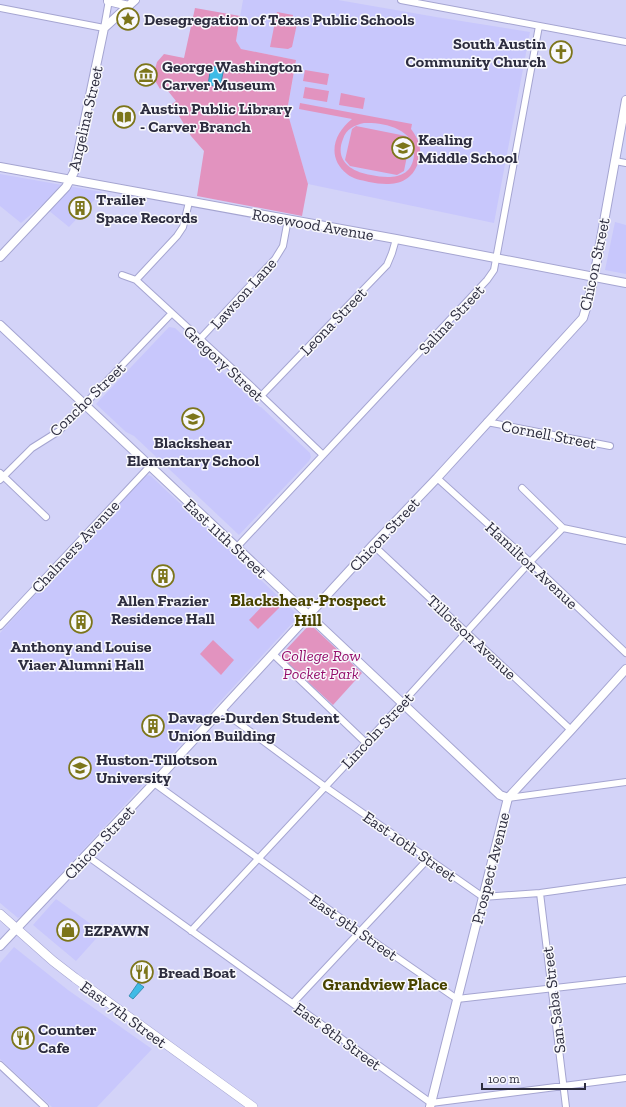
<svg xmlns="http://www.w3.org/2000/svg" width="626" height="1107" font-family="'Zilla Slab',serif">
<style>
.built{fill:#c8c7fc}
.green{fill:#e293bf;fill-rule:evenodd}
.water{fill:#3fbbe6;stroke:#3a90b4}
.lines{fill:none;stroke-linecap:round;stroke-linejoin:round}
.street-casing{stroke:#a5a5d1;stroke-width:8}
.secondary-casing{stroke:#a5a5d1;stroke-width:10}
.primary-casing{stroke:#a5a5d1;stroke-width:10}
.street{stroke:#fff;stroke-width:6}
.secondary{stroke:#fff;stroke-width:8}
.primary{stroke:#fff;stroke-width:9}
.labels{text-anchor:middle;stroke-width:3;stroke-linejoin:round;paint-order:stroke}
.poi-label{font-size:16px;font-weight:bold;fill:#2d2d3f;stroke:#f8f8fc;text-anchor:start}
.street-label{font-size:16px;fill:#2d2d3f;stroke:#f8f8fc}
.park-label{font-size:16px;font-style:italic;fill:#950f6c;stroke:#f8f8fc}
.neighbourhood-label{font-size:17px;font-weight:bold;fill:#484300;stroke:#f8f8fc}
</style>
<rect width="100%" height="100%" fill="#d3d3f8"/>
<!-- built -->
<path class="built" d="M243,0H338L436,17L530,32L494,223L308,184L287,112L296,60L241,49L236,41Z
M0,174L102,192L69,227L42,205L21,223L0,206Z
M615,222L626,225V274L605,270Z
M169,327L175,328L260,407H261L310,453L311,457L309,461L239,535L134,436L126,432L96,404Z
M148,475L151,476L298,615L297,618L22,916L18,918L0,903V633L144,477Z
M56,899L102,932L76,961L33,925Z
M14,947L68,990L152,1049L97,1107H52L0,1059V963Z"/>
<!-- green -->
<path class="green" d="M195,8L240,16L236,41L241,49L296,60L287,111L308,184L302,216L197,196L204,151L191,136L172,104L176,101L164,86L160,89L153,77L157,62L164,54L184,58Z
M277,12L293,15L292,23L297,24L292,47L288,49L270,47Z
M305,70L329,74L327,85L303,81Z
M305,87L329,91L327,102L303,98Z
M341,93L365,98L363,109L339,105Z
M300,103L412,124L411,129C419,139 423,151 418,163C410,186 389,186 369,182C361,180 353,179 347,174C326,157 334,133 352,119L299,109ZM364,123C384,122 416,129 414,155C412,179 390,179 371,175C352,172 334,161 343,139C346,129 355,125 364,123Z
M356,126L406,136L410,141L404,171L397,175L350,166L345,160L352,129Z
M272,596L282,605L258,629L249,620Z
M310,624L362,673L333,705L280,656Z
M213,640L234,660L221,675L200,654Z"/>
<!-- water -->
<path class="water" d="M211,66L224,68L220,87L208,85Z
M138,983L144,987L133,999L129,996Z"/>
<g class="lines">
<!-- street casing -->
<g class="street-casing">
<path id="street" d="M401,0L626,42
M0,8L104,28L109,0
M615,161L626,163
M122,275L136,280L250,385L323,455
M136,280L177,236L183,227L189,202
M199,340L275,259L283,246L288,219
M261,396L387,265L392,253L396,239
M487,422L610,446
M0,473L46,517
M437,478L530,562L626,653
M0,480L32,448L59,431L171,314
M522,488L563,528L626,541
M373,545L571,730
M236,548L487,280L494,270L539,26
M0,626L150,466
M273,654L366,743
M221,710L324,786L483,897L540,893L626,881
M154,783L360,932L457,999L626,980
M508,798L626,782
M86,855L431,1103L626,1078
M540,893L566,1107
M191,931L366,743L530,562L563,528
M293,1003L428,859
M0,1065L45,1107"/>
</g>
<!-- secondary casing -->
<g class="secondary-casing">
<path id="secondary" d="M108,1L129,6
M0,167L396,239L626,283
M0,257L66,187L74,172L104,28L135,0
M0,325L500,795L508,798
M0,946L154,783L373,545L437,478L583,318L587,305L594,277L626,100
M430,1107L508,798L571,730L626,669"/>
</g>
<!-- primary casing -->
<g class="primary-casing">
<path id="primary" d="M0,914L53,961L75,978L253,1107"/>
</g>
<!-- street -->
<use href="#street" class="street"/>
<!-- secondary -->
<use href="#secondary" class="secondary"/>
<!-- primary -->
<use href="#primary" class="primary"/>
</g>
<!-- icons -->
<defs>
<g id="sight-ring" transform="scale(1.15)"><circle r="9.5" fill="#f8f8fc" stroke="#7c751a" stroke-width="1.5"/><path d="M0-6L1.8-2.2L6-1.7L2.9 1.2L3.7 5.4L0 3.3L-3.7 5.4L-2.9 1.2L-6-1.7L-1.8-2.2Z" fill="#7c751a"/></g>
<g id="church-ring" transform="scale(1.15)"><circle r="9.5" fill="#f8f8fc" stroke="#7c751a" stroke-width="1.5"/><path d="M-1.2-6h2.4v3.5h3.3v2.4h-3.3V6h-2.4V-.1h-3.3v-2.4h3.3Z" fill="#7c751a"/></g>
<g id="museum-ring" transform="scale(1.15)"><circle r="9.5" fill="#f8f8fc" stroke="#7c751a" stroke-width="1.5"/><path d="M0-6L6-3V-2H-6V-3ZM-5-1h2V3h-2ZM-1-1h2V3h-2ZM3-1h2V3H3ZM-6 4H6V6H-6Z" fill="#7c751a"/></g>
<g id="library-ring" transform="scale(1.15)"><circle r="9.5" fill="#f8f8fc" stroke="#7c751a" stroke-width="1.5"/><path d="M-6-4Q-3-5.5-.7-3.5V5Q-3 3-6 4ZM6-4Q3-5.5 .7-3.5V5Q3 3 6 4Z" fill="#7c751a"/></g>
<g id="school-ring" transform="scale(1.15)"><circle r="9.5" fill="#f8f8fc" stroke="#7c751a" stroke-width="1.5"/><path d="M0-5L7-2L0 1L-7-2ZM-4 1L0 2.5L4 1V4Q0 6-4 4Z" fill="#7c751a"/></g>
<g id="building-ring" transform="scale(1.15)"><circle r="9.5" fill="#f8f8fc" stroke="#7c751a" stroke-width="1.5"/><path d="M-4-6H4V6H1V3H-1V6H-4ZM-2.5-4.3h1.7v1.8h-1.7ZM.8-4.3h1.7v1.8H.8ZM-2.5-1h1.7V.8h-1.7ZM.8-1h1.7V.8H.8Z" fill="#7c751a"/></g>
<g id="university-ring" transform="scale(1.15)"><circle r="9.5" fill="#f8f8fc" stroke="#7c751a" stroke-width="1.5"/><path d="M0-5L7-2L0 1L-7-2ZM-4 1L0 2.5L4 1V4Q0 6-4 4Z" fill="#7c751a"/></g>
<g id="shop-ring" transform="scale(1.15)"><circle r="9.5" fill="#f8f8fc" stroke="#7c751a" stroke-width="1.5"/><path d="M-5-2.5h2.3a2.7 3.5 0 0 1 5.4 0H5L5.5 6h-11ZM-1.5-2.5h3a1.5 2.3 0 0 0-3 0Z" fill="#7c751a"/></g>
<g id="restaurant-ring" transform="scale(1.15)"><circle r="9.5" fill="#f8f8fc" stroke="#7c751a" stroke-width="1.5"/><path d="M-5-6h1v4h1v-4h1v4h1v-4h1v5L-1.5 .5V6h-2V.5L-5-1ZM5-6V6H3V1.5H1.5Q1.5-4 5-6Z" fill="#7c751a"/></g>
</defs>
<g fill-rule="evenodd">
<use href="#sight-ring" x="128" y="19"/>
<use href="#church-ring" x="561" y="52"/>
<use href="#museum-ring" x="146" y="75"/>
<use href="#library-ring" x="124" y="117"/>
<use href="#school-ring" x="403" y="148"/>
<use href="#building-ring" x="80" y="208"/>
<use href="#school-ring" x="193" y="419"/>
<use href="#building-ring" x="163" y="576"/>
<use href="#building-ring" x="81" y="622"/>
<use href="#building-ring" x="153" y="726"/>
<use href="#university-ring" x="80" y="768"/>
<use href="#shop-ring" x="68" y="930"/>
<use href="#restaurant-ring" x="142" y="972"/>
<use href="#restaurant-ring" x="23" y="1038"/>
</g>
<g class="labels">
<!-- poi labels -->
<g class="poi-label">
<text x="144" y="25">Desegregation of Texas Public Schools</text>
<text x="546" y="49" text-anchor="end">South Austin<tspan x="546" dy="18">Community Church</tspan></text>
<text x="162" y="72">George Washington<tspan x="162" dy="18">Carver Museum</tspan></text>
<text x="140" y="114">Austin Public Library<tspan x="140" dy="18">- Carver Branch</tspan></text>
<text x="418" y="145">Kealing<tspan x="418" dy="18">Middle School</tspan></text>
<text x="96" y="205">Trailer<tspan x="96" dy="18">Space Records</tspan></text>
<text x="193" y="448" text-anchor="middle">Blackshear<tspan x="193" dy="18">Elementary School</tspan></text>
<text x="163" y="606" text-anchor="middle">Allen Frazier<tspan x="163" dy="18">Residence Hall</tspan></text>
<text x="81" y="652" text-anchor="middle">Anthony and Louise<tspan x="81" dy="18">Viaer Alumni Hall</tspan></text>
<text x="168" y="723">Davage-Durden Student<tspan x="168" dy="18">Union Building</tspan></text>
<text x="96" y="765">Huston-Tillotson<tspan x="96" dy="18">University</tspan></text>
<text x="84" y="936">EZPAWN</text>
<text x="158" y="978">Bread Boat</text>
<text x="38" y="1035">Counter<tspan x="38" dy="18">Cafe</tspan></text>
</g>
<!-- street labels -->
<g class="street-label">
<text transform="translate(85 118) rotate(-77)" y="6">Angelina Street</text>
<text transform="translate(313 224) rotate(10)" y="6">Rosewood Avenue</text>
<text transform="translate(594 264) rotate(-78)" y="6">Chicon Street</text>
<text transform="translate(243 293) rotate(-48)" y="6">Lawson Lane</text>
<text transform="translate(451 319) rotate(-47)" y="6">Salina Street</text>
<text transform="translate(333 321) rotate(-46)" y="6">Leona Street</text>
<text transform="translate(224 363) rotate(43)" y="6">Gregory Street</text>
<text transform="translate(87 399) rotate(-44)" y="6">Concho Street</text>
<text transform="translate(549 434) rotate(11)" y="6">Cornell Street</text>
<text transform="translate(384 534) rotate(-47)" y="6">Chicon Street</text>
<text transform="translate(226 538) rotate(43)" y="6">East 11th Street</text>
<text transform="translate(75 546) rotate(-47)" y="6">Chalmers Avenue</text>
<text transform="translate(532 565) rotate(43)" y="6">Hamilton Avenue</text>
<text transform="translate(472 637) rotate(43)" y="6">Tillotson Avenue</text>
<text transform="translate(377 730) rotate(-47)" y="6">Lincoln Street</text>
<text transform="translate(99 842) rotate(-47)" y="6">Chicon Street</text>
<text transform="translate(410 846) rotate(35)" y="6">East 10th Street</text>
<text transform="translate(490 868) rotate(-76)" y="6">Prospect Avenue</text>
<text transform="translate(354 927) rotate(35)" y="6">East 9th Street</text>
<text transform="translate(553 1000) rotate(-97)" y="6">San Saba Street</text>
<text transform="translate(124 1014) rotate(36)" y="6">East 7th Street</text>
<text transform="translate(338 1036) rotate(36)" y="6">East 8th Street</text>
</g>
<!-- park labels -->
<g class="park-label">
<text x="321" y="661">College Row<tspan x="321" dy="18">Pocket Park</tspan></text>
</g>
<!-- neighbourhood labels -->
<g class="neighbourhood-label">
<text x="308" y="606">Blackshear-Prospect<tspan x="308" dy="20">Hill</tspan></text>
<text x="385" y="990">Grandview Place</text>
</g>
</g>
<!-- scale -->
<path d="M482 1083v6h103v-6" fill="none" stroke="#2d2d3f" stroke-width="2"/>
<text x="488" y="1083" font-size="12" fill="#2d2d3f" stroke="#f8f8fc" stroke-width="3" paint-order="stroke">100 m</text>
</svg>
